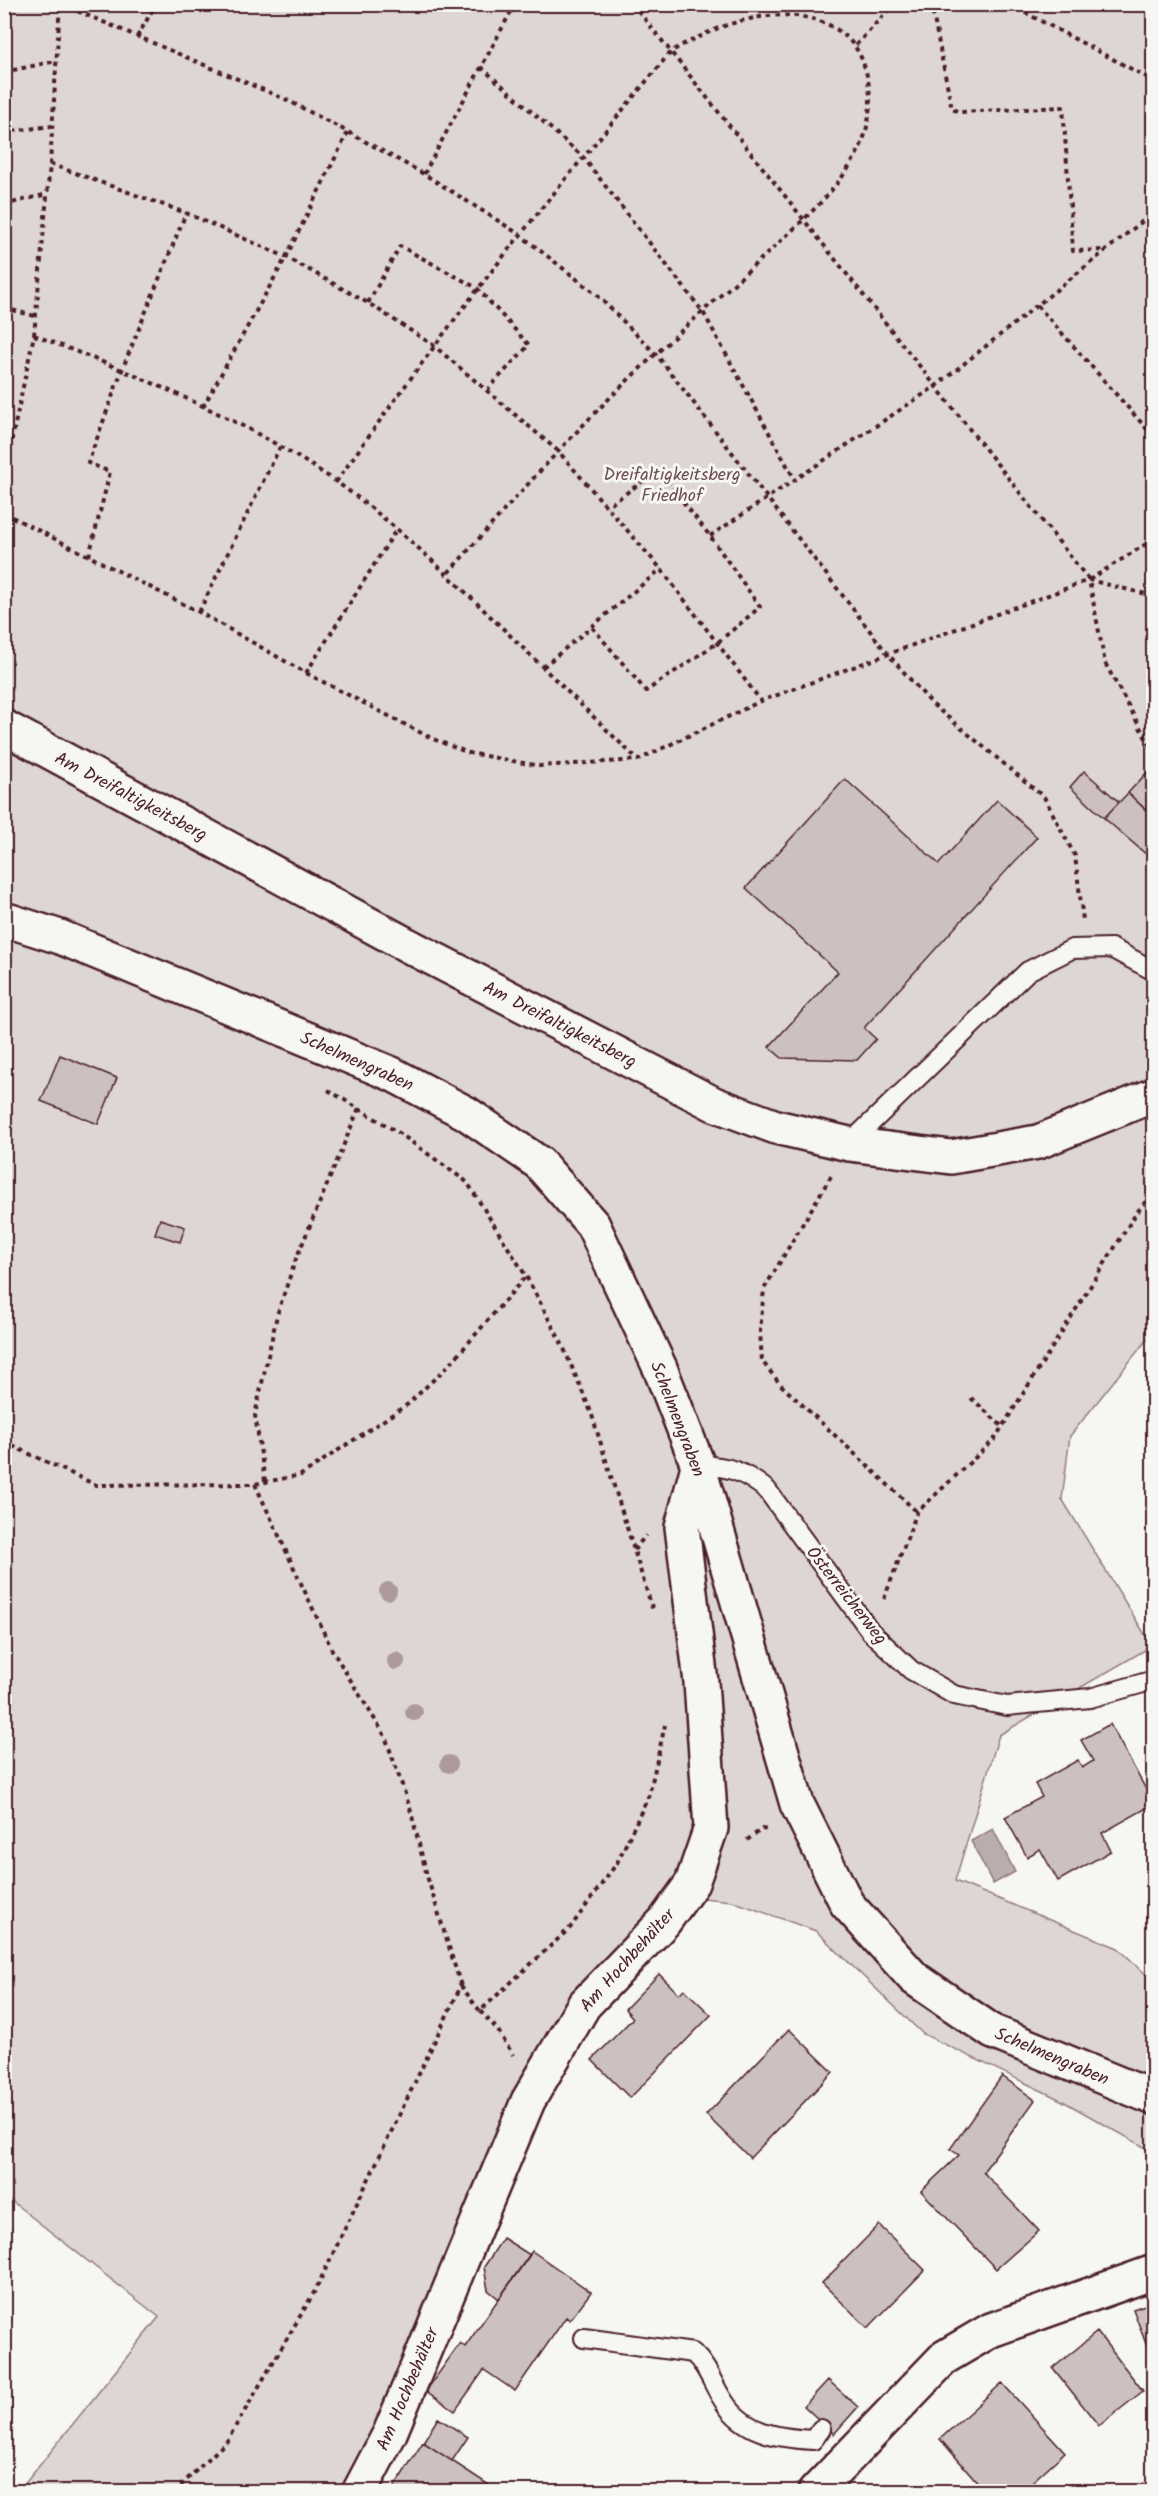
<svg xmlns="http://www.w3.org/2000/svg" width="1158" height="2496" font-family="Kalam,sans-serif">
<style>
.green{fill:#ddd6d5;stroke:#947a80;stroke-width:1.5}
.water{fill:#bbadae;stroke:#8e747a;stroke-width:1.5}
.building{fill:#ccc1c0;stroke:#4a1f2b;stroke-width:1.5}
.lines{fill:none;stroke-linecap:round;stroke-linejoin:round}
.lane-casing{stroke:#4a1f2b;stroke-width:22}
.street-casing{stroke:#4a1f2b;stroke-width:38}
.path{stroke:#4a1f2b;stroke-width:4;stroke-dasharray:4.5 4.5;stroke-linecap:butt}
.lane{stroke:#f6f6f2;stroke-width:18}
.street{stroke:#f6f6f2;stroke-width:33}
.tree{fill:#ac999c}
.labels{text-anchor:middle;stroke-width:6;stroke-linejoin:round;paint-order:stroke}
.park-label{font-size:18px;fill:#6f4d56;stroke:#f6f6f2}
.street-label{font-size:18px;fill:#4a1f2b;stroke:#f6f6f2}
</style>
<rect width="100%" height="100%" fill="#f6f6f2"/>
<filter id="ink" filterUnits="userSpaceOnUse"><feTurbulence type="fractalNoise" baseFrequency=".0167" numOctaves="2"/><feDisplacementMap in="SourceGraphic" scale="12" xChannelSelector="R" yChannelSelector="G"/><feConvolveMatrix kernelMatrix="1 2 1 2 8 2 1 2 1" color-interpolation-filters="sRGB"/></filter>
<g filter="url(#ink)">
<!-- green -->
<path class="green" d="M4,5H1153V1332L1070,1436L1062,1499L1152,1646L999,1735L955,1881L1118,1948L1153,1981V2152L1061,2100L923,2034L816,1931L732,1901L683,1896L584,2005L359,2491H19L159,2317L5,2196Z"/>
<!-- water -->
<path class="water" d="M993,1829L1015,1872L993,1884L971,1841Z"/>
<!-- building -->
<path class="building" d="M1154,765V816L1153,817L1128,793Z
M1084,771L1119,802L1104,818L1070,787Z
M845,779L939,864L997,800L1037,837L864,1028L876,1039L857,1060L782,1058L769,1047L838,972L746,888Z
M1128,793L1154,817V861L1104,818Z
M60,1055L117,1078L98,1124L41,1101Z
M160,1219L185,1227L180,1242L155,1234Z
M1110,1724L1154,1804L1102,1833L1111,1851L1058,1881L1040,1849L1027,1857L1005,1817L1042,1797L1035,1784L1078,1760L1082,1768L1093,1761L1081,1740Z
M659,1974L679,1994L684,1989L711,2015L630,2098L592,2060L633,2018L625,2009Z
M789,2029L833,2072L750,2158L706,2115Z
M1002,2076L1035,2100L983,2172L1039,2231L996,2269L921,2191L959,2155L950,2149Z
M879,2225L925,2270L868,2328L822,2283Z
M503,2238L530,2255L499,2299L488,2290L484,2267Z
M532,2251L591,2292L570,2320L566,2317L515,2391L484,2370L455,2411L426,2391L460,2343L465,2347Z
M1154,2302V2350L1149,2352L1133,2309Z
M1097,2332L1143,2391L1099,2426L1053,2368Z
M828,2380L858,2407L834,2434L804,2406Z
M1002,2383L1065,2452L1021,2492H986L940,2439Z
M438,2418L468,2437L452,2461L423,2442Z
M423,2442L489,2485L485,2492H391Z"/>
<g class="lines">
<!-- lane casing -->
<g class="lane-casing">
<path id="lane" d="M849,1144L1028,971L1072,949L1111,948L1154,971
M698,1465C729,1466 743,1471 767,1490L871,1632L911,1670L954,1695L1007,1706L1090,1698L1154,1680
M584,2338L693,2353C708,2367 712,2383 723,2400C743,2433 777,2438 813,2440L821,2429"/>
</g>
<!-- street casing -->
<g class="street-casing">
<path id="street" d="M4,727L409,946L714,1104L776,1127L849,1144L951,1157L1038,1142L1154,1095
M4,919L60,937L392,1074L466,1113L539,1163L593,1225L660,1368L698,1465L797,1804L847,1904L914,1978L993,2032L1154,2098
M359,2492L390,2433L528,2101L584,2005L664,1922L692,1883L711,1828L701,1682L682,1527L698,1466
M815,2492L945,2357L991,2330L1154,2272"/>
</g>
<!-- path -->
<path class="path" d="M61,4L287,100L348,132L424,174L519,234L596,294L656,354L887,653L932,704L1044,797L1075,856L1083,920
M633,4L1089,580
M931,4L952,109L960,112L1063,107L1073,251L1104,250
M1009,4L1154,81
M137,37L156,4
M856,45L894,4
M481,67L583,157L703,312L795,480
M4,72L56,61
M4,132L52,126
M50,164L186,213L286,257L368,303L433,345L558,451L661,569L761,701
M424,174L515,4
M4,205L47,194
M368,303L400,246L477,288L529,345L488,389
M1037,305L1154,437
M4,308L35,316
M34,335C137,375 243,418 335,481C391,520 443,570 492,618C541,665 589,713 638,760
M203,407L286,257L348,132
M4,476L34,335L50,164L60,4
M336,482C418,366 502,254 593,146C612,123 630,101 649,78C657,70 664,58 673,51C680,45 691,41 699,37C748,11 828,0 859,53C876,88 873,131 851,164C831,196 800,223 772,249C734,284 696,317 658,352C582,421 515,499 447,574
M4,513L199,612L306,673L433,739L469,753L540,766L638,760L761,701L1089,580L1154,596
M710,536L936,386L1154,212
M1154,539L1089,580L1105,663L1154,753
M89,556L110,472L88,463L122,370L186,213
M199,612L280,447
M592,627L646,691L717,643L760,607L710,536L658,470L607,507
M543,667L661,569
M306,673L396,530
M328,1090L399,1133L467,1182L526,1276L562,1344L591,1412L653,1611
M831,1176L764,1289L760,1331L762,1361L780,1384L917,1512
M971,1398L1003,1427
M4,1442L96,1485L255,1484L301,1475L408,1404L451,1363L526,1276
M265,1481L255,1415L277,1315L294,1264L359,1108
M255,1484L332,1650L385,1736L410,1808L427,1876L461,1986
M634,1550L646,1535
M884,1599L917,1512L994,1440L1137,1212L1154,1192
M747,1840L762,1829L768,1830
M480,2011L497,2029L513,2055
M174,2492L227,2441L316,2289L461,1986L480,2011L570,1928L617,1863L649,1795L665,1725"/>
<!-- lane -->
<use href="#lane" class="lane"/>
<!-- street -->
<use href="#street" class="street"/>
</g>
<!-- trees -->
<g class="tree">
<circle cx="388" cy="1591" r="9"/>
<circle cx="396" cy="1661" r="9"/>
<circle cx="414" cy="1712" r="9"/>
<circle cx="449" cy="1764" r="9"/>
</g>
</g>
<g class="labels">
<!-- park labels -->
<g class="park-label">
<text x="672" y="480">Dreifaltigkeitsberg<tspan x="672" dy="21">Friedhof</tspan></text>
</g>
<!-- street labels -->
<g class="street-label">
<text transform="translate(131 796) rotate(28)" y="6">Am Dreifaltigkeitsberg</text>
<text transform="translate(560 1024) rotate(27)" y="6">Am Dreifaltigkeitsberg</text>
<text transform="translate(357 1061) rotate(24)" y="6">Schelmengraben</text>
<text transform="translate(678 1419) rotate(69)" y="6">Schelmengraben</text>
<text transform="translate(847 1595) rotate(52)" y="6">Österreicherweg</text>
<text transform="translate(627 1960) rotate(-48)" y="6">Am Hochbehälter</text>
<text transform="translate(1052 2056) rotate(23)" y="6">Schelmengraben</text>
<text transform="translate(407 2389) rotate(-67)" y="6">Am Hochbehälter</text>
</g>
</g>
<!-- margin -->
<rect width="1158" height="2496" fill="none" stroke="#f6f6f2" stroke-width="24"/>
<rect x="12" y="12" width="1134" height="2472" fill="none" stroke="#4a1f2b" stroke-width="2" filter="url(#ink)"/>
</svg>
